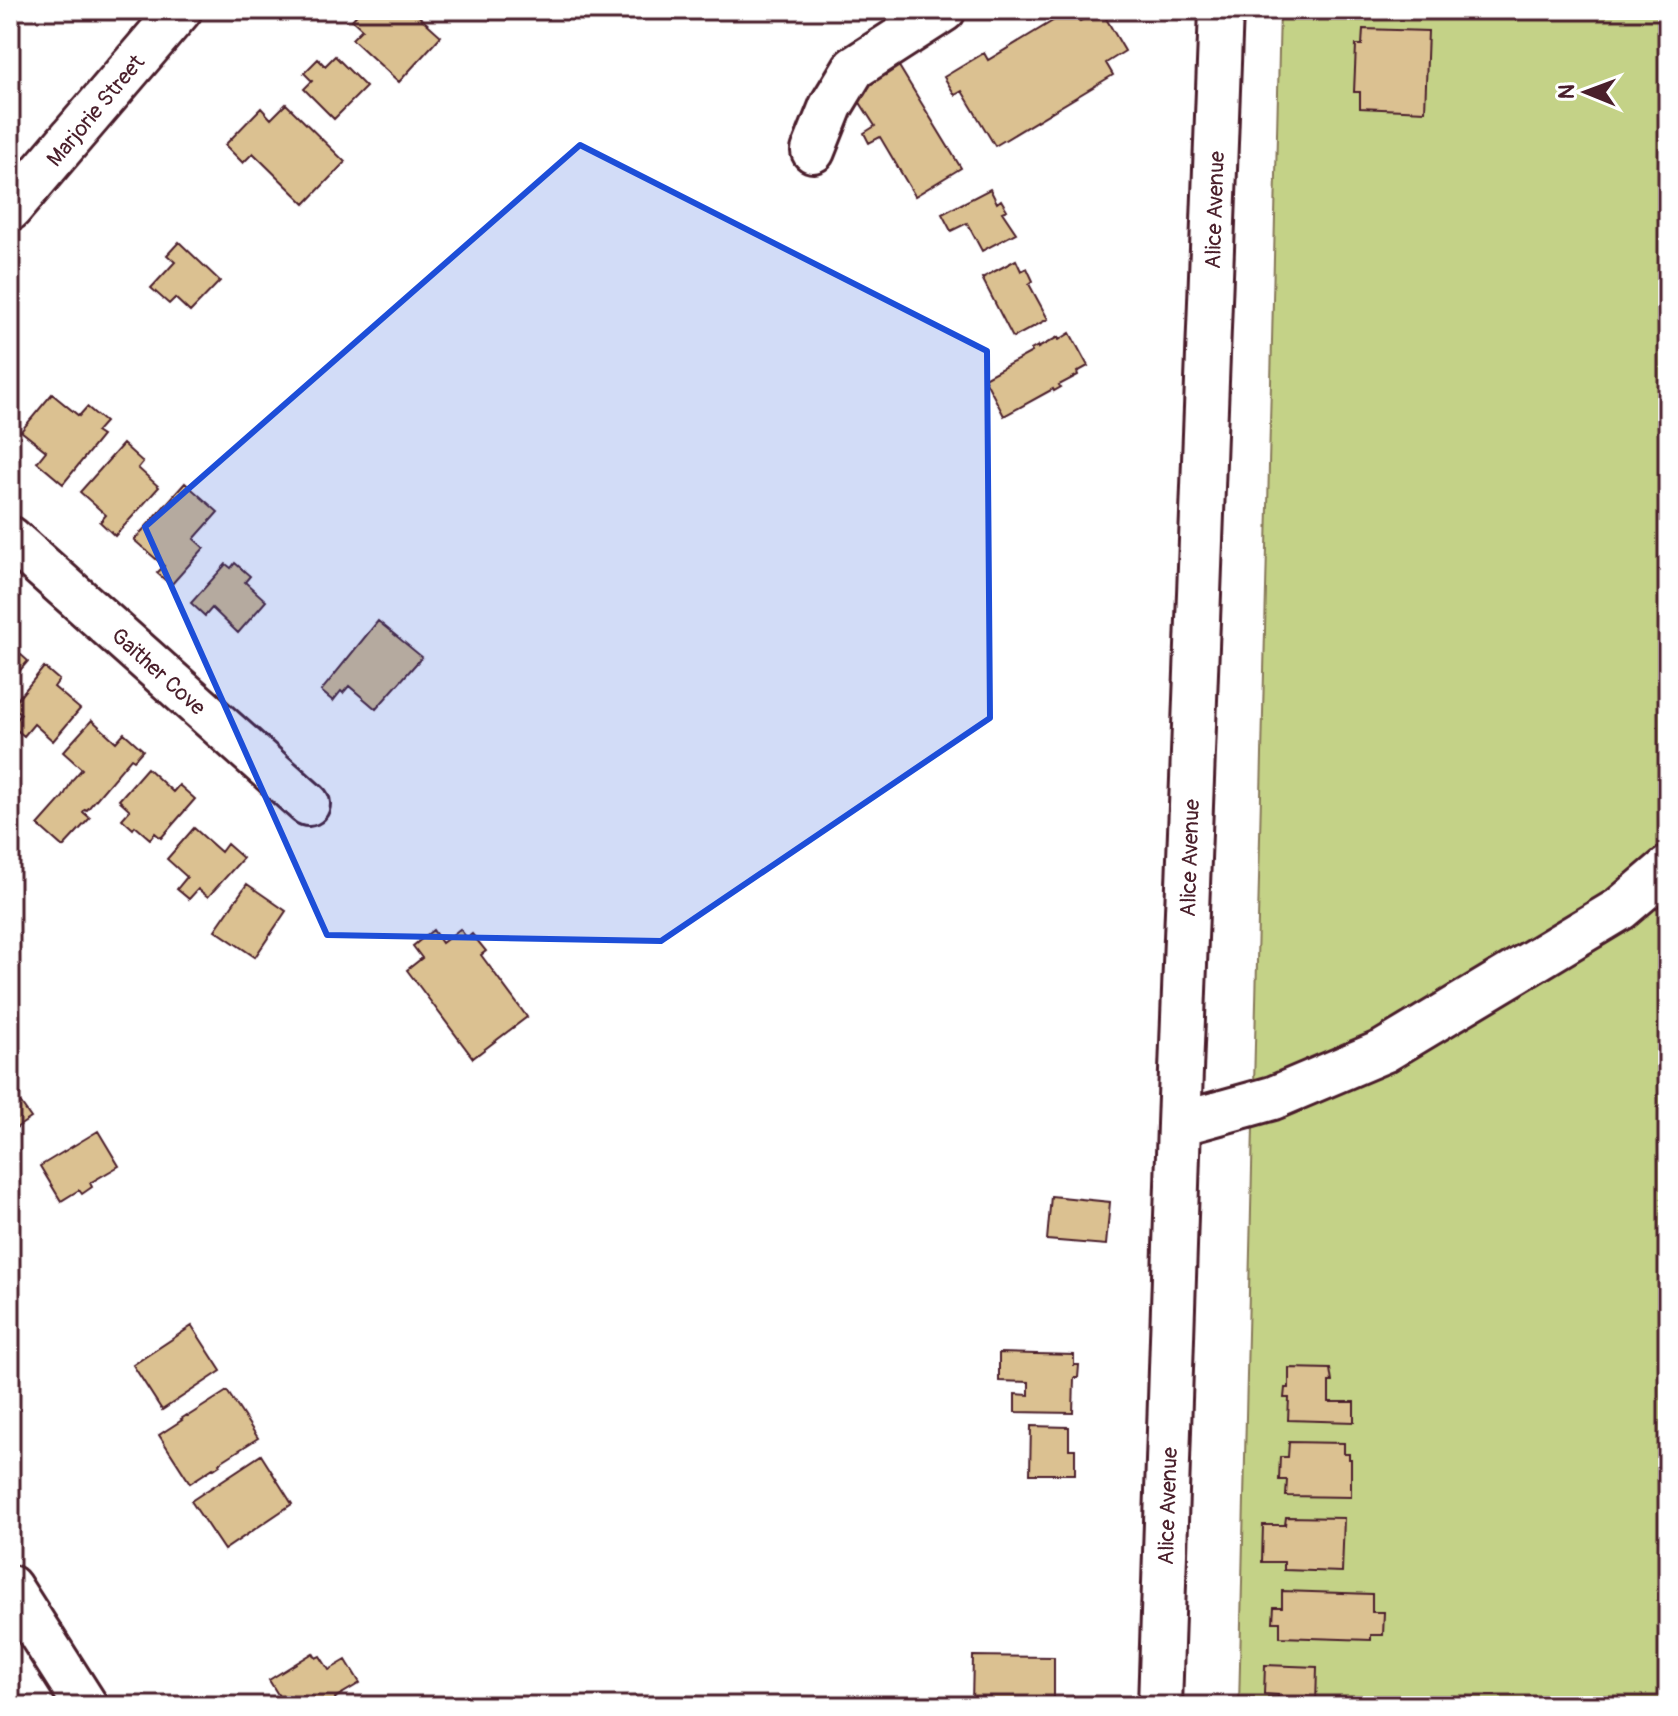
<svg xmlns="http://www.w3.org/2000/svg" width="1678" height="1716" font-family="Pangolin,sans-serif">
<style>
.green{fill:#c4d287;stroke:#877859;stroke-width:2}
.building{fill:#dbc191;stroke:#4a1f2b;stroke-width:2}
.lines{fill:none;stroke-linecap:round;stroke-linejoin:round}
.minor-casing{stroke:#4a1f2b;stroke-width:48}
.minor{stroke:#fff;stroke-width:42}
.marked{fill:#1d4ed8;fill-opacity:0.2;stroke:#1d4ed8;stroke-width:6;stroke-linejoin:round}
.labels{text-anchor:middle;stroke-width:7;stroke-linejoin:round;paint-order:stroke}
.street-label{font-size:22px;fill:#4a1f2b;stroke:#fff}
</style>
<rect width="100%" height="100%" fill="#fff"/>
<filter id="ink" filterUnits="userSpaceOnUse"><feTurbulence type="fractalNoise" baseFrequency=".0125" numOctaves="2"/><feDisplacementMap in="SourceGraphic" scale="16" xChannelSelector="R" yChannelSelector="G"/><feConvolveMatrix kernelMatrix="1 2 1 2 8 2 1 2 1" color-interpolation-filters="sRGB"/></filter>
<g filter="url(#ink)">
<!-- green -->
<path class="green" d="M1280,10H1668V1706H1239Z"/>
<!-- building -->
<path class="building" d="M361,10H412L441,36L399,82L352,39L362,29L352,20Z
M1071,10H1073L1080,21L1101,10L1125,51L1106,63L1113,75L995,146L962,91L955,95L944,77L984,53L988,60Z
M1363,29L1428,31L1425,111L1360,108V92H1354L1356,45H1362Z
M335,56L366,87L334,119L304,89L312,81L304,73L318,59L325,66Z
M897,63L961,168L915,196L880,137L869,143L864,133L875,126L852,90Z
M286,104L345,162L305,204L253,153L243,163L225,145L261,108L271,119Z
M990,189L997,203L1001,200L1007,210L1002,212L1016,233L982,251L967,223L951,231L942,214Z
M179,242L220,281L190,312L175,298L169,304L151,288L175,262L167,255Z
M1016,260L1021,271L1027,268L1033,281L1029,284L1048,319L1013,338L982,278Z
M1070,333L1088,366L1077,372L1078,375L1059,385L1061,387L1054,391L1053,389L1004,416L984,378L1032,352L1031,350L1038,346V348L1058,337L1059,340Z
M52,394L79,416L87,407L105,422L96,432L102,436L63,484L37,462L46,451L21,431Z
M123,444L143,462L138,468L159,487L115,536L100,522L106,515L80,492Z
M185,483L218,512L194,539L204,548L171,585L157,573L164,566L134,540Z
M235,563L250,576L245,582L266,601L238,633L212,608L205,616L191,603L226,564L231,568Z
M378,621L422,657L376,709L349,686L343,693L341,691L333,701L321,691Z
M10,645L28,661L10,682Z
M44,667L59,680L54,687L80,709L53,741L34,724L24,736L12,726L21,714L12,706Z
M92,720L116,742L124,733L143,750L134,760L131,758L87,810L85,809L83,812L90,818L63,847L38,825L63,797L73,779L82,769L63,752Z
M147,768L173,792L179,785L195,799L161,838L155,833L150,839L135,826L133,829L122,819L130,810L119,800Z
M194,828L221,852L227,844L243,858L208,897L198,889L189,899L177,889L187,877L167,859Z
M247,884L286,911L255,957L215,930Z
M460,929L467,938L472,934L486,951L481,955L527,1017L473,1058L407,970L422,958L413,946L433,930L442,943Z
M10,1088L31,1118L10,1132Z
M98,1131L119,1166L90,1183L92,1187L82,1194L79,1190L61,1201L40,1166Z
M1051,1196L1110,1202L1106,1245L1047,1240Z
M192,1326L221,1371L162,1410L133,1365Z
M999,1353L1074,1355V1365H1079L1078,1378H1074L1073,1413L1015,1412V1394L1029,1395V1382L999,1381Z
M1289,1368L1330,1369L1332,1382H1329V1402H1354V1422L1288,1420L1289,1398H1284L1285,1388H1289Z
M227,1391L258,1438L219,1463L220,1465L214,1469L213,1468L190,1483L159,1435L182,1420L181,1419L187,1415L188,1416Z
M1031,1426L1069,1427V1449H1075V1474H1030Z
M1289,1442L1344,1443V1454H1349V1459H1351V1497L1286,1496L1287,1480H1279L1280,1457H1288Z
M261,1455L292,1504L224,1550L191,1501Z
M1286,1517L1344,1518L1342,1572L1284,1570V1562H1262L1263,1525H1285Z
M1282,1591L1372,1594V1612H1384L1383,1635H1371V1640L1280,1637V1622H1273L1274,1607H1282Z
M313,1653L316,1658L320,1656L329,1670L346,1660L360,1683L335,1698L337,1702L331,1706H290L284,1696L280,1698L269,1680Z
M973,1656L1054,1657V1705L972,1704Z
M1265,1665L1317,1667L1316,1706H1277L1278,1695L1264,1694Z"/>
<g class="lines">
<!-- minor casing -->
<g class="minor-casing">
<path id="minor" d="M813,151L831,106L854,68L944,10
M10,209L180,10
M10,538L308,804
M1179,1124L1273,1098L1384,1051L1620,909L1668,868
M10,1587L86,1706
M1160,1706L1179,1124L1221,10"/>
</g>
<!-- minor -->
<use href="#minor" class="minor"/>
</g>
</g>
<!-- marked area -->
<path class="marked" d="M580,145L987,351L990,718L661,941L327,935L145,527Z"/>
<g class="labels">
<!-- street labels -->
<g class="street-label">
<text transform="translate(95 110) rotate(-50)" y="8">Marjorie Street</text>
<text transform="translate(1214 210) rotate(-88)" y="8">Alice Avenue</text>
<text transform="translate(159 671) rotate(42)" y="8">Gaither Cove</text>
<text transform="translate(1189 858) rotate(-88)" y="8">Alice Avenue</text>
<text transform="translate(1167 1506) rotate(-88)" y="8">Alice Avenue</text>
</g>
</g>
<!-- margin -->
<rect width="1678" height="1716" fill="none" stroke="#fff" stroke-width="40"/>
<rect x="20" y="20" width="1638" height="1676" fill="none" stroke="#4a1f2b" stroke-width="3" filter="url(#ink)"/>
<!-- north arrow -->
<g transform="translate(1586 92) rotate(271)" stroke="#ffffff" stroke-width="6" paint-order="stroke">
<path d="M0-6L14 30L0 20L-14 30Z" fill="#4a1f2b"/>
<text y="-12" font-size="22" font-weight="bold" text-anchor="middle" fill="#4a1f2b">N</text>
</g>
</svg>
